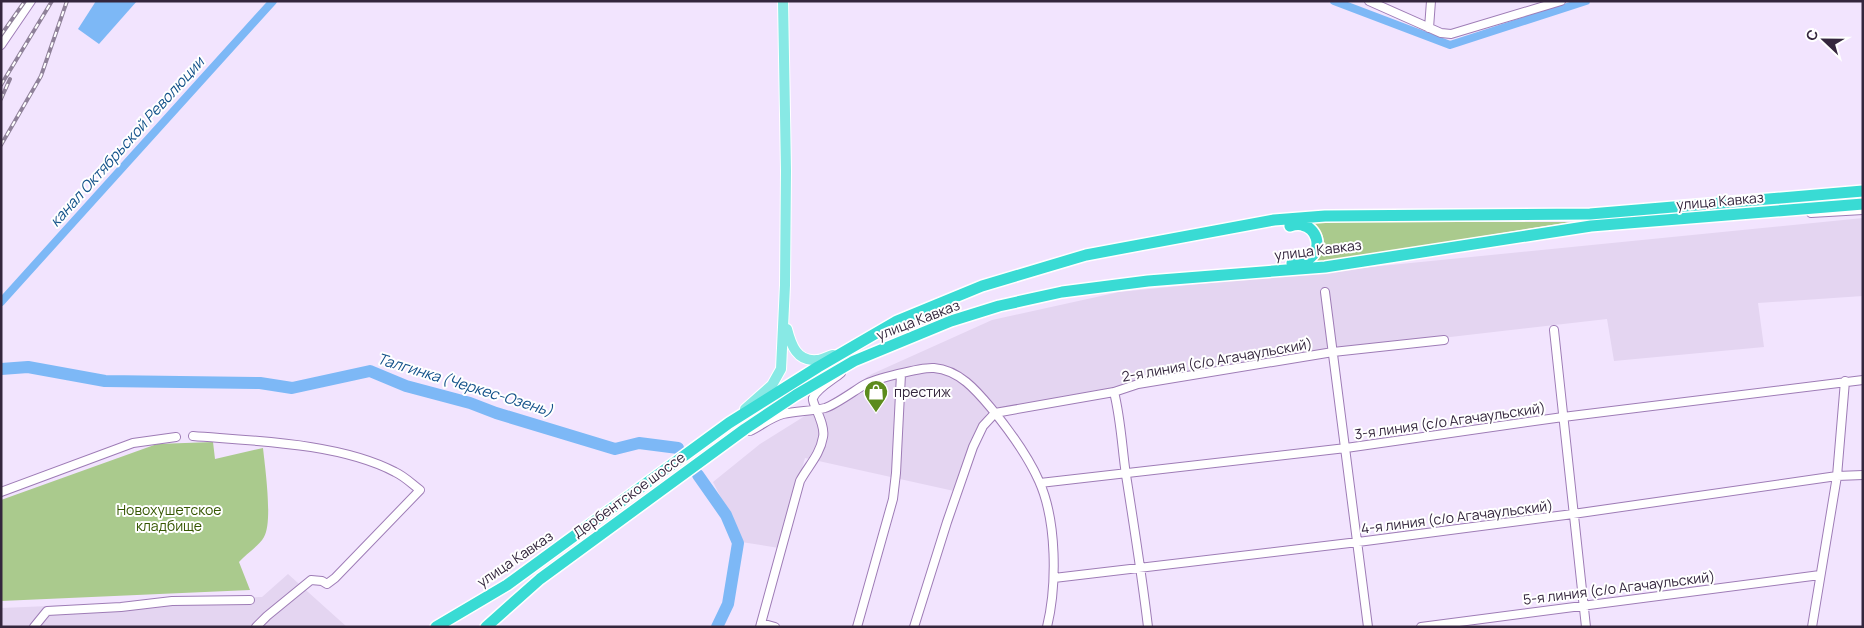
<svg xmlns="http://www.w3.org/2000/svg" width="1864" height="628" font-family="Manrope,sans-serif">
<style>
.built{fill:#e4d5f1}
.green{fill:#aaca8d}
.water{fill:#7db8f6}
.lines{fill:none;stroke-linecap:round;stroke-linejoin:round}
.canal{stroke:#7db8f6;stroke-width:8}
.river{stroke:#7db8f6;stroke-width:12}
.minor-casing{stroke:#9e7cb6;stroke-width:10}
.major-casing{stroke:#fff;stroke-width:12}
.highway-casing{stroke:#fff;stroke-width:14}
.minor{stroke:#fff;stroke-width:8}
.major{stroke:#88e9e5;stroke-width:10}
.highway{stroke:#39dbd4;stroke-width:11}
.rail-casing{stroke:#8f8199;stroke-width:4}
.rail{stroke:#fff;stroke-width:2;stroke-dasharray:5.5;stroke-linecap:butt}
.labels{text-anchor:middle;stroke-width:4;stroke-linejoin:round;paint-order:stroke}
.street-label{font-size:14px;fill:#34263d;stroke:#fff}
.poi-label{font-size:14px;fill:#34263d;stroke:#fff;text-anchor:start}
.park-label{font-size:14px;fill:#355601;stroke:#fff}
.water-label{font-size:15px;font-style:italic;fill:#125189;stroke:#fff}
</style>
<rect width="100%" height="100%" fill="#f2e4fe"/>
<!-- built -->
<path class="built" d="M1863,218V296L1758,303L1764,347L1614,361L1607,319L1286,356L987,413L968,452L954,491L805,458L779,548L735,541L731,517L713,482L760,444L872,374L992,320L1119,292Z
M288,574L347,627H1V608L262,597Z"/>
<!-- green -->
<path class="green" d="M1311,222H1571L1315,263C1328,248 1327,233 1311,222Z
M213,442L215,459L263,448C265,467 273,522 264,537C259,546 246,554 239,562L250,590L1,601V500L157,444Z"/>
<!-- water -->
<path class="water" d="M96,1H137L99,44L78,29Z"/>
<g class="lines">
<!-- canal -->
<path class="canal" d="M1334,1L1450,45L1586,1
M1,302L273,1"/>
<!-- river -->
<path class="river" d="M1,369L28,367L105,381L260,383L292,388L370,371L406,386L470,403L496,413L615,449L639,443L678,448
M698,475L726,515L738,543L728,604L717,627"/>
<!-- minor casing -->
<g class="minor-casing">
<path id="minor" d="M1369,1L1441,33L1451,34L1561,1
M1429,28L1431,1
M1,45L31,1
M1811,213L1863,210
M1325,292L1368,627
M1554,330L1586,627
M1114,392C1121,420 1122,448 1126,475C1134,526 1142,576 1148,627
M750,431C761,426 771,417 783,414C796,411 813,411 825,408C835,405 854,391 864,385C874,379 922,367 934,368C959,370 976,390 991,408C1009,430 1027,454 1039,481C1057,521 1057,585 1047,627
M193,436C255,441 340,443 395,472C404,476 412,484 420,490L335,578L327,584L322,581L311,580L267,616L256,627
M1040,483L1346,448L1563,417L1863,380
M1,492L133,443L176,437
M1054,578L1358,542L1573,514L1837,476L1863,475
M761,623L775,627
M34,627L47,611L121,607L172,601L250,600
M760,627L800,481C808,466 820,455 823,437C826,424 811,402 813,398C817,388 833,380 841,373
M857,627L893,499L896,473L901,374
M914,627L947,522L973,447L983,426L995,413L1114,392L1138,384L1333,352L1444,340
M1421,627L1820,575
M1812,627L1837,476L1845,381"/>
</g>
<!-- major casing -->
<g class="major-casing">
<path id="major" d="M787,329C791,345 797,362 817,360C822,360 828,356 833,355
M745,409L772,385L781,369L785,285L786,171L783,1"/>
</g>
<!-- highway casing -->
<g class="highway-casing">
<path id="highway" d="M1290,226C1293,225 1298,224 1302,225C1317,228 1322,247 1311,257C1305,262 1299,262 1292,263
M436,627L507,585L729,423L818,367L897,321L982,286L1086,255L1274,220L1325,216L1590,214L1863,191
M486,627L540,579L745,429L796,395L854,361L951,321L999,306L1062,292L1148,281L1325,267L1591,226L1863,204"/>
</g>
<!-- minor -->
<use href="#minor" class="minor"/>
<!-- major -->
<use href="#major" class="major"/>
<!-- highway -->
<use href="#highway" class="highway"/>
<!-- rail casing -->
<g class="rail-casing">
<path id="rail" d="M1,35L25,1
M1,85L52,1
M1,99L10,79
M1,145L41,76L67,1"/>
</g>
<!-- rail -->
<use href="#rail" class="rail"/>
</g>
<!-- icons -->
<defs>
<g id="shop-pin" transform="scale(1.25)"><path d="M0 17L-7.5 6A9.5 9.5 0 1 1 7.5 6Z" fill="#5c8b1d" stroke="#fff"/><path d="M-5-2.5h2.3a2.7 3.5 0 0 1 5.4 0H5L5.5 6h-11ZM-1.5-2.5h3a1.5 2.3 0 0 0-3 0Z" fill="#fff"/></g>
</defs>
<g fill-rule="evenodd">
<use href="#shop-pin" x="876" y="392"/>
</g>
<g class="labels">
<!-- street labels -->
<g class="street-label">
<text transform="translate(1720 201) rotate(-5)" y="5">улица Кавказ</text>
<text transform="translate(1318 250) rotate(-7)" y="5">улица Кавказ</text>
<text transform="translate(918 320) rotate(-21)" y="5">улица Кавказ</text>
<text transform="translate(1217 360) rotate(-10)" y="5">2-я линия (с/о Агачаульский)</text>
<text transform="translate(1450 421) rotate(-8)" y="5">3-я линия (с/о Агачаульский)</text>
<text transform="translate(629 495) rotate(-36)" y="5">Дербентское шоссе</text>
<text transform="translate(1457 517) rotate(-7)" y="5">4-я линия (с/о Агачаульский)</text>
<text transform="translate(515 559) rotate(-34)" y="5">улица Кавказ</text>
<text transform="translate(1619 588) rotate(-7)" y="5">5-я линия (с/о Агачаульский)</text>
</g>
<!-- poi labels -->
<g class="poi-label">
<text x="894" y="397">престиж</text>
</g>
<!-- park labels -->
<g class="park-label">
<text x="169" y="515">Новохушетское<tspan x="169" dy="16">кладбище</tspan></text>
</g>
<!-- water labels -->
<g class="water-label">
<text transform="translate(127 142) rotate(-48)" y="5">канал Октябрьской Революции</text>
<text transform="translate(465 385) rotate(17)" y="5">Талгинка (Черкес-Озень)</text>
</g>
</g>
<!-- border -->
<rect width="1864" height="628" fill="none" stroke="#34263d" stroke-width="5"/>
<!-- north arrow -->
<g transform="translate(1824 40) rotate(292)" stroke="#ffffff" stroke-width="4" paint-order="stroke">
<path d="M0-4L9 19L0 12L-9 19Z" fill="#34263d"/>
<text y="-8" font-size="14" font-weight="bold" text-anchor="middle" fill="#34263d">С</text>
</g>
</svg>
